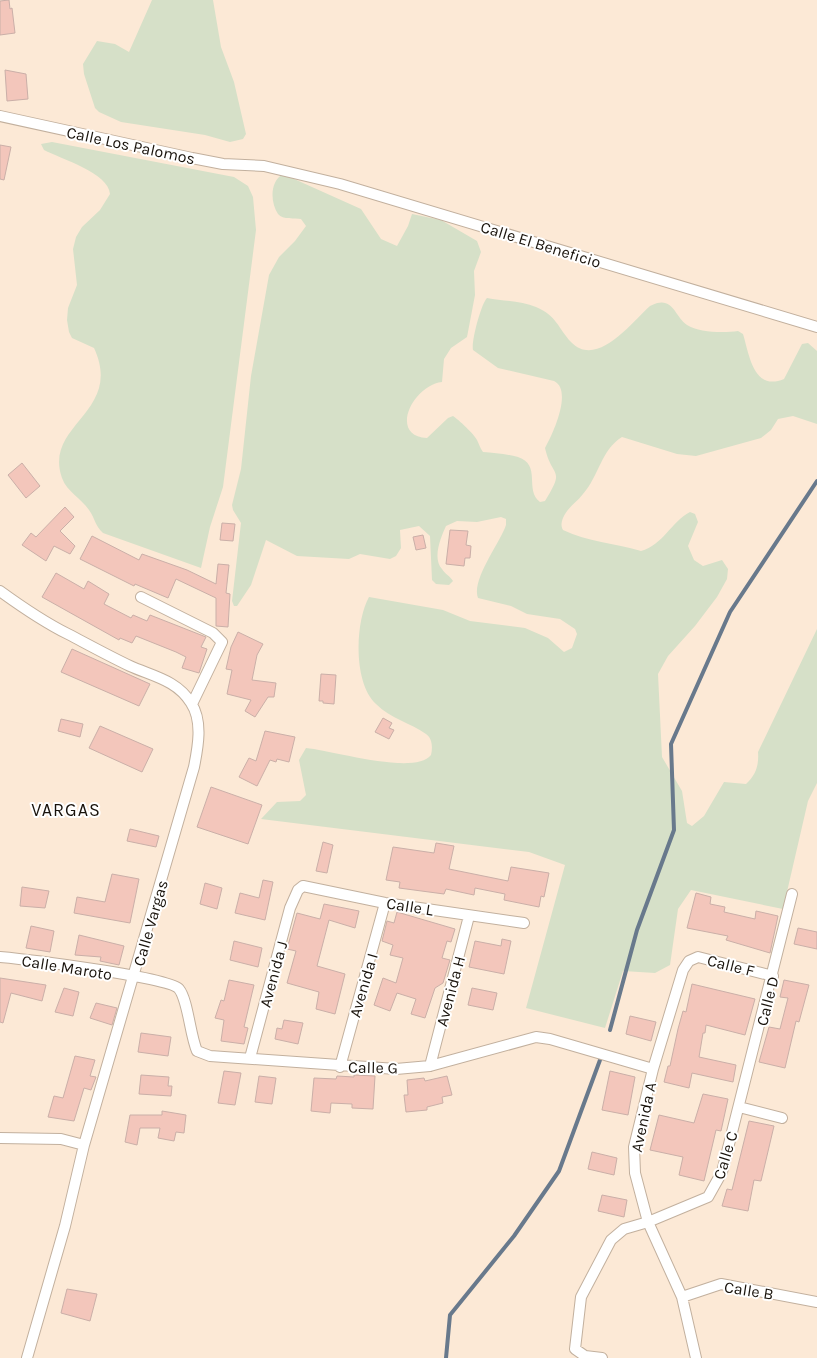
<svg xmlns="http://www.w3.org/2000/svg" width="817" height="1358" font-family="Karla,sans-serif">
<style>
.green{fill:#d6e0c8}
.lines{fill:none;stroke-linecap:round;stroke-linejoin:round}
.stream{stroke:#68798c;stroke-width:4}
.building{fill:#f3c6bb;stroke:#caafa8}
.street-casing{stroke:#c2b09e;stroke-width:12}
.street{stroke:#fff;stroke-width:10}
.labels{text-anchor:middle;stroke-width:4;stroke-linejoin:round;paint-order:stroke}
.street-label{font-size:16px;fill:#18120b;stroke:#fff}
.neighbourhood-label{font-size:18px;letter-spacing:1px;fill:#18120b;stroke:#fff}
</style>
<rect width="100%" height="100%" fill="#fce9d6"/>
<!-- green -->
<path class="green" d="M152,0H213L221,47L234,82L246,134L243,139L230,142L205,135L121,122L99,112L95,108L84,74L83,64L97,41L115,44L129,52Z
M52,142L234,177L248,186L253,197L256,230L223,487L210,527L201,568L103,533C95,526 95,518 89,510C81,498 67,492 62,478C43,424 124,413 94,348L72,338L69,332L67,320L68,308L77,285L73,249L76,237L82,227L100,210L110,194C109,173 61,159 44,150L41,144Z
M283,174L361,209L381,239L397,246L408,226L412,214L441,220L477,241L481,252L474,271L475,295L467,337L451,348L444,359L442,382C413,385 388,436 427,438L448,418L453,416C458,419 475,435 477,440C479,444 480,448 483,452C494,453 507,454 518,457C542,465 524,490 540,502L545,501C566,467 552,479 545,448C553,434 573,390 554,381L498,368L473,350C471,342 481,304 487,298C503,301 522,301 536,307C557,316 558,328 571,342C597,369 632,322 650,306C673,294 674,316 687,325C699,333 725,333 738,331L743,334C749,353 753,392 784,379L802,344L808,343L817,351V424L793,416L778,419L771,430L761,438L696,456L677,454L622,437C601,450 599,476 583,494C576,503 567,508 563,518C561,523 561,526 563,530C588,542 614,543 641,551C663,545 671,522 690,512L695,514L698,522L688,546L694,560L703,566L722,560L728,569L727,579L717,597L695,626L668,656L658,674L662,757L682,791L687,823L692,826L704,816L724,782L746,784C756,775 759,765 758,752L817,629V783L808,801L783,909L691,890L678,909L670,965L655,973L623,971L605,1028L526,1008L565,865L529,852L261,819L277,802L300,801L306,795L299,760L306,748C331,750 415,776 431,755C433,747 432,738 426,734C411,723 391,719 376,704C353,683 355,622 369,597L443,610L470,621L525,628L548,638L564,652L572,648L577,634L575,629L560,619L527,614L511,606L478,598C471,580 500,543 506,525V519L501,517L477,522L457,521L446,526C441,537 432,558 442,569C445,574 450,576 453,581L449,585L436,584L432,580L430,536L419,526L400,530L401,548L396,556L390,559L360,554L349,559L297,556L266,540L251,585L237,606H234L232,601L241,523L233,510L232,505L241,469L251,376L269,275L279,257L295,241L306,226L301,219C295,218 283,220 278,214C270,202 270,181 283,174Z"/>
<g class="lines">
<!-- stream -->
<path class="stream" d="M610,1030L637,930L674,830L671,744L730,612L817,481
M446,1358L450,1315L514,1236L559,1171L600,1060"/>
</g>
<!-- building -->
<path class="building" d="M9,0L10,9L12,8L15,33L0,35V1Z
M5,70L26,74L28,99L7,101Z
M0,145L11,147L4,180L0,179Z
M22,463L40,486L26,498L8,475Z
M65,507L74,517L60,531L75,546L70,554L54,546L46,561L22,545L31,533L36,537Z
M222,523L235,524L233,541L220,540Z
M450,530L468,531L466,545L471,546L470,558H465L464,566L446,564Z
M423,535L426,548L416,550L413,537Z
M92,536L139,560L142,554L187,570L216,584L218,564L229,565L226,593L230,594L228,627L216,626V598L176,579L168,598L135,584L134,586L80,559Z
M56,573L84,589L88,581L109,594L104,604L131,618L133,615L147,621L150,615L206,637L201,647L207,649L199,673L182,668L186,657L176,652L136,636L132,643L120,638L119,640L42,597Z
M238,632L263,644L257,655L252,680L276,683L274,697H268L255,717L245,711L251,700L227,694L232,670L226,669L231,647Z
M72,649L150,684L139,706L61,672Z
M321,674L336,675L334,704L323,703V701H319Z
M383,718L392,723L389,728L394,730L389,739L375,732Z
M61,719L83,724L80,737L58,731Z
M100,726L153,749L142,772L89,748Z
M265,731L295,737L289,762L277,759L276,762L270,760L257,786L239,777L249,758L256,761Z
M211,787L262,805L248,844L197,827Z
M130,829L159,836L156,847L127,841Z
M323,842L333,845L327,873L316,871Z
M436,843L454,846L449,869L508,881L511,867L549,873L544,897L541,896L539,907L504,900L505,894L475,888L474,895L446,889L444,894L399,888L400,882L386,880L393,847L434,853Z
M112,874L139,879L130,923L74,913L77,897L105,902Z
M263,880L273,882L265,920L235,913L240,893L259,898Z
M205,883L222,888L217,909L200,904Z
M22,887L49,891L45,908L20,906Z
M696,893L711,897L710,904L725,907L724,912L755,919L756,911L778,916L770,953L726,940L728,936L687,928Z
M324,904L359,911L355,928L329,920L317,966L345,974L335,1014L316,1009L319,992L287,983L296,951L287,949L297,913L320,919Z
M397,912L455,929L451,942L447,941L442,958L450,960L443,983L435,988L425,1018L411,1014L416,999L397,993L390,1011L374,1005L383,978L396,983L403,958L390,955L393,945L382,941L387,921L394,923Z
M31,926L54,931L50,952L26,948Z
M798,928L817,932V949L794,944Z
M79,935L124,946L119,965L100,961L101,957L75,955Z
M502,939L511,941L504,974L469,967L475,941L501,946Z
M234,941L262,948L258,967L230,960Z
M0,978L46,985L42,1001L11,993L3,1023L0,1022Z
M229,980L254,985L244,1027L248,1028L244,1044L221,1041L224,1020L215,1018L221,1000L224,1001Z
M784,980L809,985L799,1022L796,1021L785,1068L759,1062L769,1027L780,1029L788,998L780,997Z
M692,984L755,999L745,1035L706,1025L705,1033H703L699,1057L736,1065L733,1082L692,1073L689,1088L664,1082L668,1066H670L678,1029L683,1011L686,1012Z
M64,988L79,992L73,1016L55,1012Z
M472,988L497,993L493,1010L468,1005Z
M96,1003L117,1008L112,1025L90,1018Z
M630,1016L656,1022L651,1041L626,1034Z
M284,1020L303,1023L298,1044L275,1039L277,1028L282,1029Z
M141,1033L171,1037L168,1056L138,1052Z
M75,1056L95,1060L90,1076L96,1077L91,1090L84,1088L74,1121L48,1117L54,1096L63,1098Z
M224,1071L241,1073L235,1105L218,1103Z
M610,1071L635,1077L628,1115L602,1110Z
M141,1075L169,1077L168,1086H172L171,1096L139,1094Z
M354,1075L375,1076L373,1109L352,1108V1104L331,1103L330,1113L311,1111L314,1078L336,1079L337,1076L354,1077Z
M259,1076L276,1078L272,1104L255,1102Z
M447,1076L452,1095L442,1097L443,1103L427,1107V1110L406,1112L404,1095H408L407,1080L424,1078L425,1081Z
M703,1094L728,1099L721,1131L716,1130L704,1181L679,1175L683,1157L650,1150L659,1115L694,1123Z
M162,1111L186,1115L184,1133L176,1132L174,1141L158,1138L160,1128H140L137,1145L125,1142L130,1115H162Z
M749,1121L774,1126L761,1181L754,1180L748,1211L722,1206L727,1189L732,1190Z
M592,1152L617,1158L614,1175L588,1169Z
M602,1195L627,1200L624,1217L598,1211Z
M67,1289L97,1294L90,1321L61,1313Z"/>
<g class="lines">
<!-- street casing -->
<g class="street-casing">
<path id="street" d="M0,116L192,158L223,164L264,166L340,184L817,327
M0,591C22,607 44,622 68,634C89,645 109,656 130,666C152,676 177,680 191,703C203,721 198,747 194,767L84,1145L65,1226L27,1358
M141,597L213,633L222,642L192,704
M0,957C23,959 170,977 179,989C188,1000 190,1035 197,1051L210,1056L396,1069L430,1066L536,1037L550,1039L653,1069
M250,1058L290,908L298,890L303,886L385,903L524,923
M430,1066L469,916
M340,1067L385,903
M739,1107L782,1118
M0,1138L61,1139L84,1145
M682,1297L721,1284L817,1302
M602,1358L585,1356L575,1349L581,1297L611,1240L624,1229L648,1222L708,1197L722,1172L792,894
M696,1358L682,1297L648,1222L635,1173L634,1147L653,1069L683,970L689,961L698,957L773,976"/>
</g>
<!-- street -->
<use href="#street" class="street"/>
</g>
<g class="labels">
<!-- street labels -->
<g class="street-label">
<text transform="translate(131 145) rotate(12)" y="6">Calle Los Palomos</text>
<text transform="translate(541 244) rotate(17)" y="6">Calle El Beneficio</text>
<text transform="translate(410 906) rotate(9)" y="6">Calle L</text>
<text transform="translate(150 923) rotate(-74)" y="6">Calle Vargas</text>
<text transform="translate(731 965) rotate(14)" y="6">Calle F</text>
<text transform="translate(67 967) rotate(9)" y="6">Calle Maroto</text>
<text transform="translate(273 974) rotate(-75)" y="6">Avenida J</text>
<text transform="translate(363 985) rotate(-74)" y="6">Avenida I</text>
<text transform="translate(450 991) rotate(-75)" y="6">Avenida H</text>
<text transform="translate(767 1001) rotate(-76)" y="6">Calle D</text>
<text transform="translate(373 1067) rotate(1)" y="6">Calle G</text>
<text transform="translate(643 1117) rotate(-78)" y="6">Avenida A</text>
<text transform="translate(725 1155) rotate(-73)" y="6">Calle C</text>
<text transform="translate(749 1290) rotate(9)" y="6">Calle B</text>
</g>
<!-- neighbourhood labels -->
<g class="neighbourhood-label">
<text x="66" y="816">VARGAS</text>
</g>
</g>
</svg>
